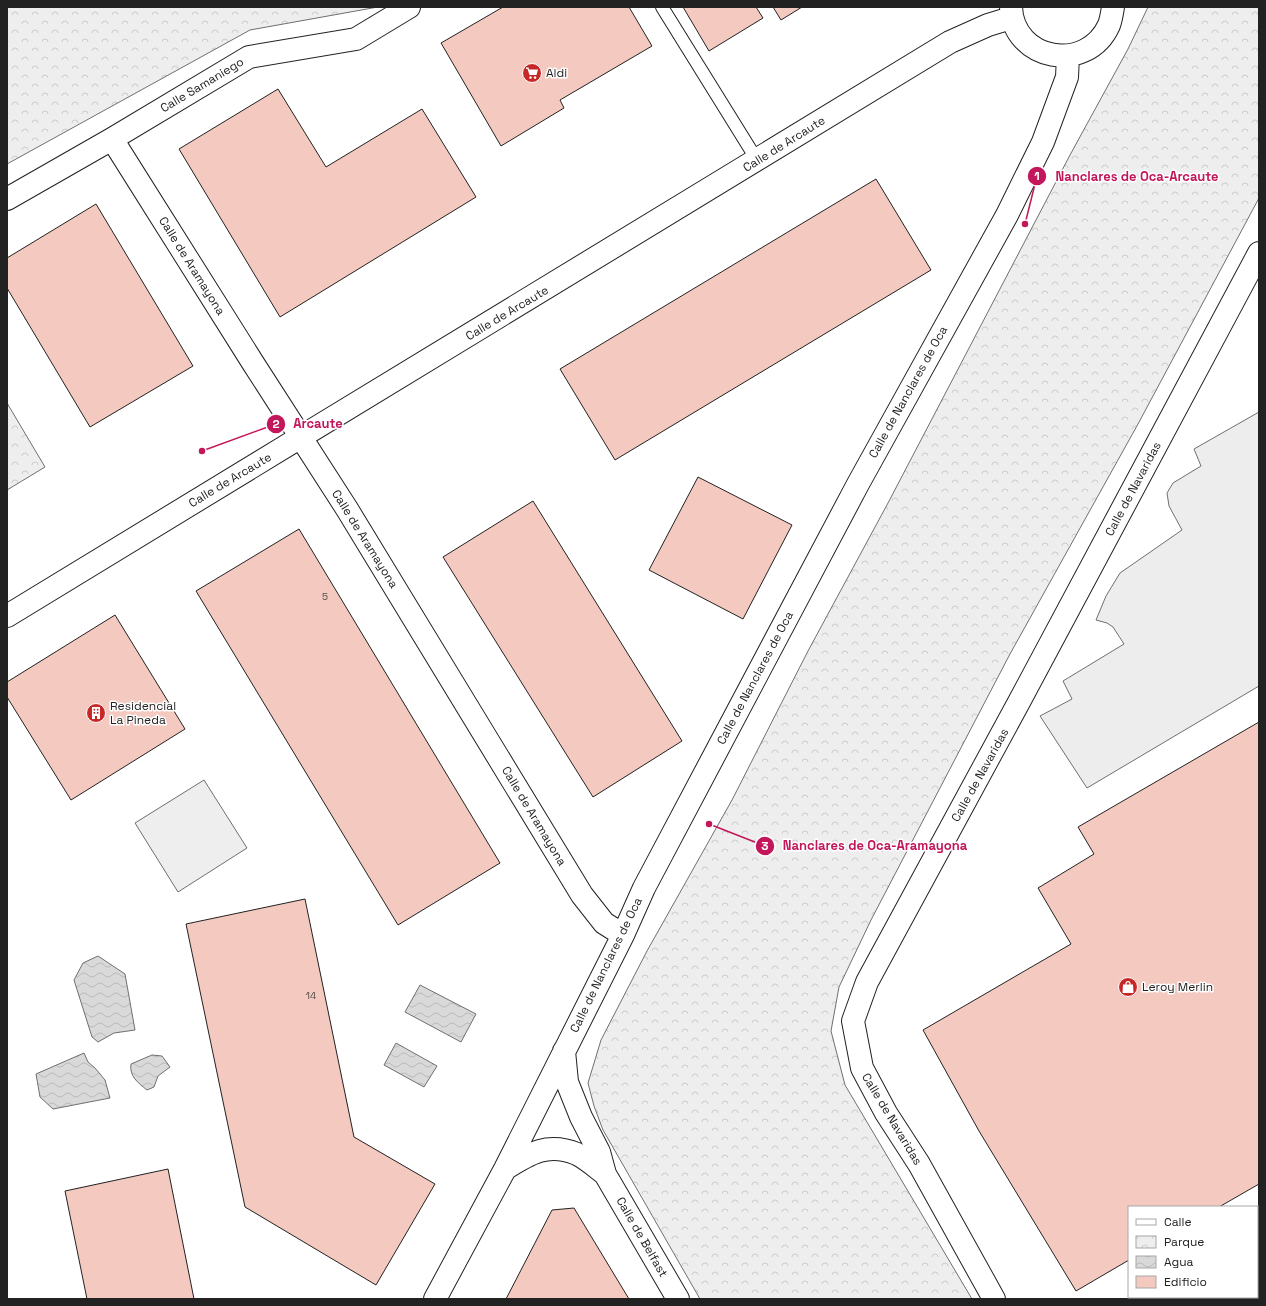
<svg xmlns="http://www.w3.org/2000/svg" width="1266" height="1306" font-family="'Space Grotesk',sans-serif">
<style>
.park{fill:url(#park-crowns);stroke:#6f6f6f}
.garden{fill:#eee;stroke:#6f6f6f}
.parking{fill:#ededed;stroke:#6f6f6f}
.water{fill:url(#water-waves);stroke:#6f6f6f}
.building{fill:#f3c9c0;stroke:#222}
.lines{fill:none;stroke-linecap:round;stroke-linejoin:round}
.lane-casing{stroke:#222;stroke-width:14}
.street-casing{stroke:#222;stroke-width:24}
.lane{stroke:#fff;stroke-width:12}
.street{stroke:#fff;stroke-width:22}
.labels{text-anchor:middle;stroke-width:3;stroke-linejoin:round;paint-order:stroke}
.number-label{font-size:10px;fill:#564c4a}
.poi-label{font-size:12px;fill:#222;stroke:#fff;text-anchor:start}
.street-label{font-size:12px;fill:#222;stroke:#fff}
.leader{fill:none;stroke:#c2185b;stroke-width:1.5}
.callout-dot{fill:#c2185b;stroke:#fff;stroke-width:1.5}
.mark-label{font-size:12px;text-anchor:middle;font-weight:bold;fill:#fff}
.callout-label{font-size:13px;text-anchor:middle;font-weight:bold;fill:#c2185b;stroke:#fff;stroke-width:3;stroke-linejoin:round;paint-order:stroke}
</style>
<defs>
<pattern id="park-crowns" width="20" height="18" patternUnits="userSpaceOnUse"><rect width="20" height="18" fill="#eee"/><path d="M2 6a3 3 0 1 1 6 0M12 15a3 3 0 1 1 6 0" fill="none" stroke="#ccc"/></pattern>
<pattern id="water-waves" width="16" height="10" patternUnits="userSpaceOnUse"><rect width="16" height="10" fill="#d9d9d9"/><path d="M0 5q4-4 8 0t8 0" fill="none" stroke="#bababa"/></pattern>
</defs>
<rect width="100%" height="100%" fill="#fff"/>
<!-- park -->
<path class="park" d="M7,7H378L250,30L7,164Z
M1148,7H1259V198L1138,424L1010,654L871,920L839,987L831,1031L845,1085L972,1299H700L603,1130L594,1106L588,1083L601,1040L647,951L732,800L808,651L888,503L1070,155L1128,49Z
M7,403L45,467L7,490Z"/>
<!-- garden -->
<path class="garden" d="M204,780L247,848L178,892L135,823Z"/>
<!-- parking -->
<path class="parking" d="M1259,412V686L1087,788L1040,716L1072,699L1063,681L1124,644L1113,627L1107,623L1096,620L1106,596L1120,573L1182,530L1169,506L1167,493L1173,483L1201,466L1194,449Z"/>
<!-- water -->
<path class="water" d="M98,956L125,974L135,1030L114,1033L98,1042L92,1037L74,980L83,963Z
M420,985L476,1014L461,1042L405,1012Z
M396,1043L437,1066L424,1087L384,1065Z
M84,1053L88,1062L95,1068L105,1080L110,1098L53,1109L40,1097L36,1074Z
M152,1055L162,1056L170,1067L158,1076L154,1087L147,1090C138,1083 129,1076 131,1064Z"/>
<!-- building -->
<path class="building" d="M503,7H629L652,46L560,100L564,108L501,146L441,43Z
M683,7H756L763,18L709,51Z
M773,7H802L781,20Z
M278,89L326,167L422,109L476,197L280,317L179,149Z
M876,179L931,270L615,460L560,369Z
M96,204L193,366L90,427L7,288V258Z
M698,477L792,525L743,619L649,570Z
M533,501L682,741L593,797L443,557Z
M299,529L500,863L398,925L196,591Z
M115,615L185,729L71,800L7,697V682Z
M1259,722V1184L1219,1207H1129V1260L1076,1291L979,1131L923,1030L1071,944L1038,888L1094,854L1078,827Z
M305,899L354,1137L435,1184L376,1285L245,1207L186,924Z
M168,1169L194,1299H87L65,1191Z
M574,1208L629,1299H506L552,1210Z"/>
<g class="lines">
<!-- lane casing -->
<g class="lane-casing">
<path id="lane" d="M662,7L757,160"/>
</g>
<!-- street casing -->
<g class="street-casing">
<path id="street" d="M1011,7C1013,61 1087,74 1109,25C1111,20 1112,13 1113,7
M112,139L253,363L347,509L582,895L604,923L623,935
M7,199L112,139L249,57L356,39L409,7
M7,616C321,424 637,234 950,42L988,25L1011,18
M564,1051L567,1082L581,1117L599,1152L605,1174L678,1299
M505,1169C530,1153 548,1142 577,1154C587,1159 597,1168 605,1174
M1257,1249L1259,1248
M435,1299L505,1169L623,935L644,888L858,484L1007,215L1043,142L1067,77L1068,56
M994,1299L919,1164L886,1113L862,1068L853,1021L867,982L1019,702L1259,253
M1171,1299L1175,1297"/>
</g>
<!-- lane -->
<use href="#lane" class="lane"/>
<!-- street -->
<use href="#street" class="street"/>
</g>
<!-- icons -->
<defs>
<g id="supermarket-disc" transform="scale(1)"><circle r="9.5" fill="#c62828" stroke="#fff"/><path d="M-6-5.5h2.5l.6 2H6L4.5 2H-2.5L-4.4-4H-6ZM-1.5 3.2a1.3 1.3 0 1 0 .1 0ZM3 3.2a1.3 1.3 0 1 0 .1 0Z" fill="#fff"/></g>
<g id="building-disc" transform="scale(1)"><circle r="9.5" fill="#c62828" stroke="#fff"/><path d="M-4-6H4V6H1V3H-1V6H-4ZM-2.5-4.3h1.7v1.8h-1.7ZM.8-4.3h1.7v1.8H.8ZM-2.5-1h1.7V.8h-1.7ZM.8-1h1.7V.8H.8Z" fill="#fff"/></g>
<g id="shop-disc" transform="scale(1)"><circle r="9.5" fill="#c62828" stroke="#fff"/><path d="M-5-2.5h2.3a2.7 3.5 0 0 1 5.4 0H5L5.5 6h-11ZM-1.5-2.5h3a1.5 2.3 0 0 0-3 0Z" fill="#fff"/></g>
</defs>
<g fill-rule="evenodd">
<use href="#supermarket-disc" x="532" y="73"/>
<use href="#building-disc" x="96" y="713"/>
<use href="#shop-disc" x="1128" y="987"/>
</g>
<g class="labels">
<!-- number labels -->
<g class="number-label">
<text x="325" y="600">5</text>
<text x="311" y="999">14</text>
</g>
<!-- poi labels -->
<g class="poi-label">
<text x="546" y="77">Aldi</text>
<text x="110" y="710">Residencial<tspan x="110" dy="14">La Pineda</tspan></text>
<text x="1142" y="991">Leroy Merlin</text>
</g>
<!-- street labels -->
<g class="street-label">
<text transform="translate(202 85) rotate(-31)" y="4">Calle Samaniego</text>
<text transform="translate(784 144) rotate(-32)" y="4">Calle de Arcaute</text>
<text transform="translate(192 266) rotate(58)" y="4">Calle de Aramayona</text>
<text transform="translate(507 313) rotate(-31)" y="4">Calle de Arcaute</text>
<text transform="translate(908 392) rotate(-61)" y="4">Calle de Nanclares de Oca</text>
<text transform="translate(230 480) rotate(-31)" y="4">Calle de Arcaute</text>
<text transform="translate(1133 489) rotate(-62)" y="4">Calle de Navaridas</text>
<text transform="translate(365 539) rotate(58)" y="4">Calle de Aramayona</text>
<text transform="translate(755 678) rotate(-62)" y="4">Calle de Nanclares de Oca</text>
<text transform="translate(980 775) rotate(-61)" y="4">Calle de Navaridas</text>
<text transform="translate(534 816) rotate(59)" y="4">Calle de Aramayona</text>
<text transform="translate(606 965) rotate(-64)" y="4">Calle de Nanclares de Oca</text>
<text transform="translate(892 1119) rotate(59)" y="4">Calle de Navaridas</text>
<text transform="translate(642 1237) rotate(60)" y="4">Calle de Belfast</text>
</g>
</g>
<!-- callouts -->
<path class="leader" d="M1025 224L1037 176M202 451L276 424M709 824L765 846"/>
<g class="callout-dot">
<circle cx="1025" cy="224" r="4"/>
<circle cx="202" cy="451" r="4"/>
<circle cx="709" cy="824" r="4"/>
<circle cx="1037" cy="176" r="10"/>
<circle cx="276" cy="424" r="10"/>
<circle cx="765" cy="846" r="10"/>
</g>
<g class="mark-label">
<text x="1037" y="180">1</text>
<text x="276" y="428">2</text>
<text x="765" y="850">3</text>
</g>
<g class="callout-label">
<text x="1137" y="181">Nanclares de Oca-Arcaute</text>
<text x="318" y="428">Arcaute</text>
<text x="875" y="850">Nanclares de Oca-Aramayona</text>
</g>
<!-- border -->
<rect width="1266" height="1306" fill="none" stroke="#222222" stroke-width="16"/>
<!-- legend -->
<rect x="1128" y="1206" width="130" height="92" fill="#ffffff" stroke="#a7a7a7"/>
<rect x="1136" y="1219" width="20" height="6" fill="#ffffff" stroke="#a7a7a7"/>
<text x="1164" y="1226" font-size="12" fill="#222222">Calle</text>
<rect x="1136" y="1236" width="20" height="12" fill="url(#park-crowns)" stroke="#a7a7a7"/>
<text x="1164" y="1246" font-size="12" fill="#222222">Parque</text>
<rect x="1136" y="1256" width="20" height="12" fill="url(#water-waves)" stroke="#a7a7a7"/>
<text x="1164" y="1266" font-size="12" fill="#222222">Agua</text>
<rect x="1136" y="1276" width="20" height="12" fill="#f3c9c0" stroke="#a7a7a7"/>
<text x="1164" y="1286" font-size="12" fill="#222222">Edificio</text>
</svg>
